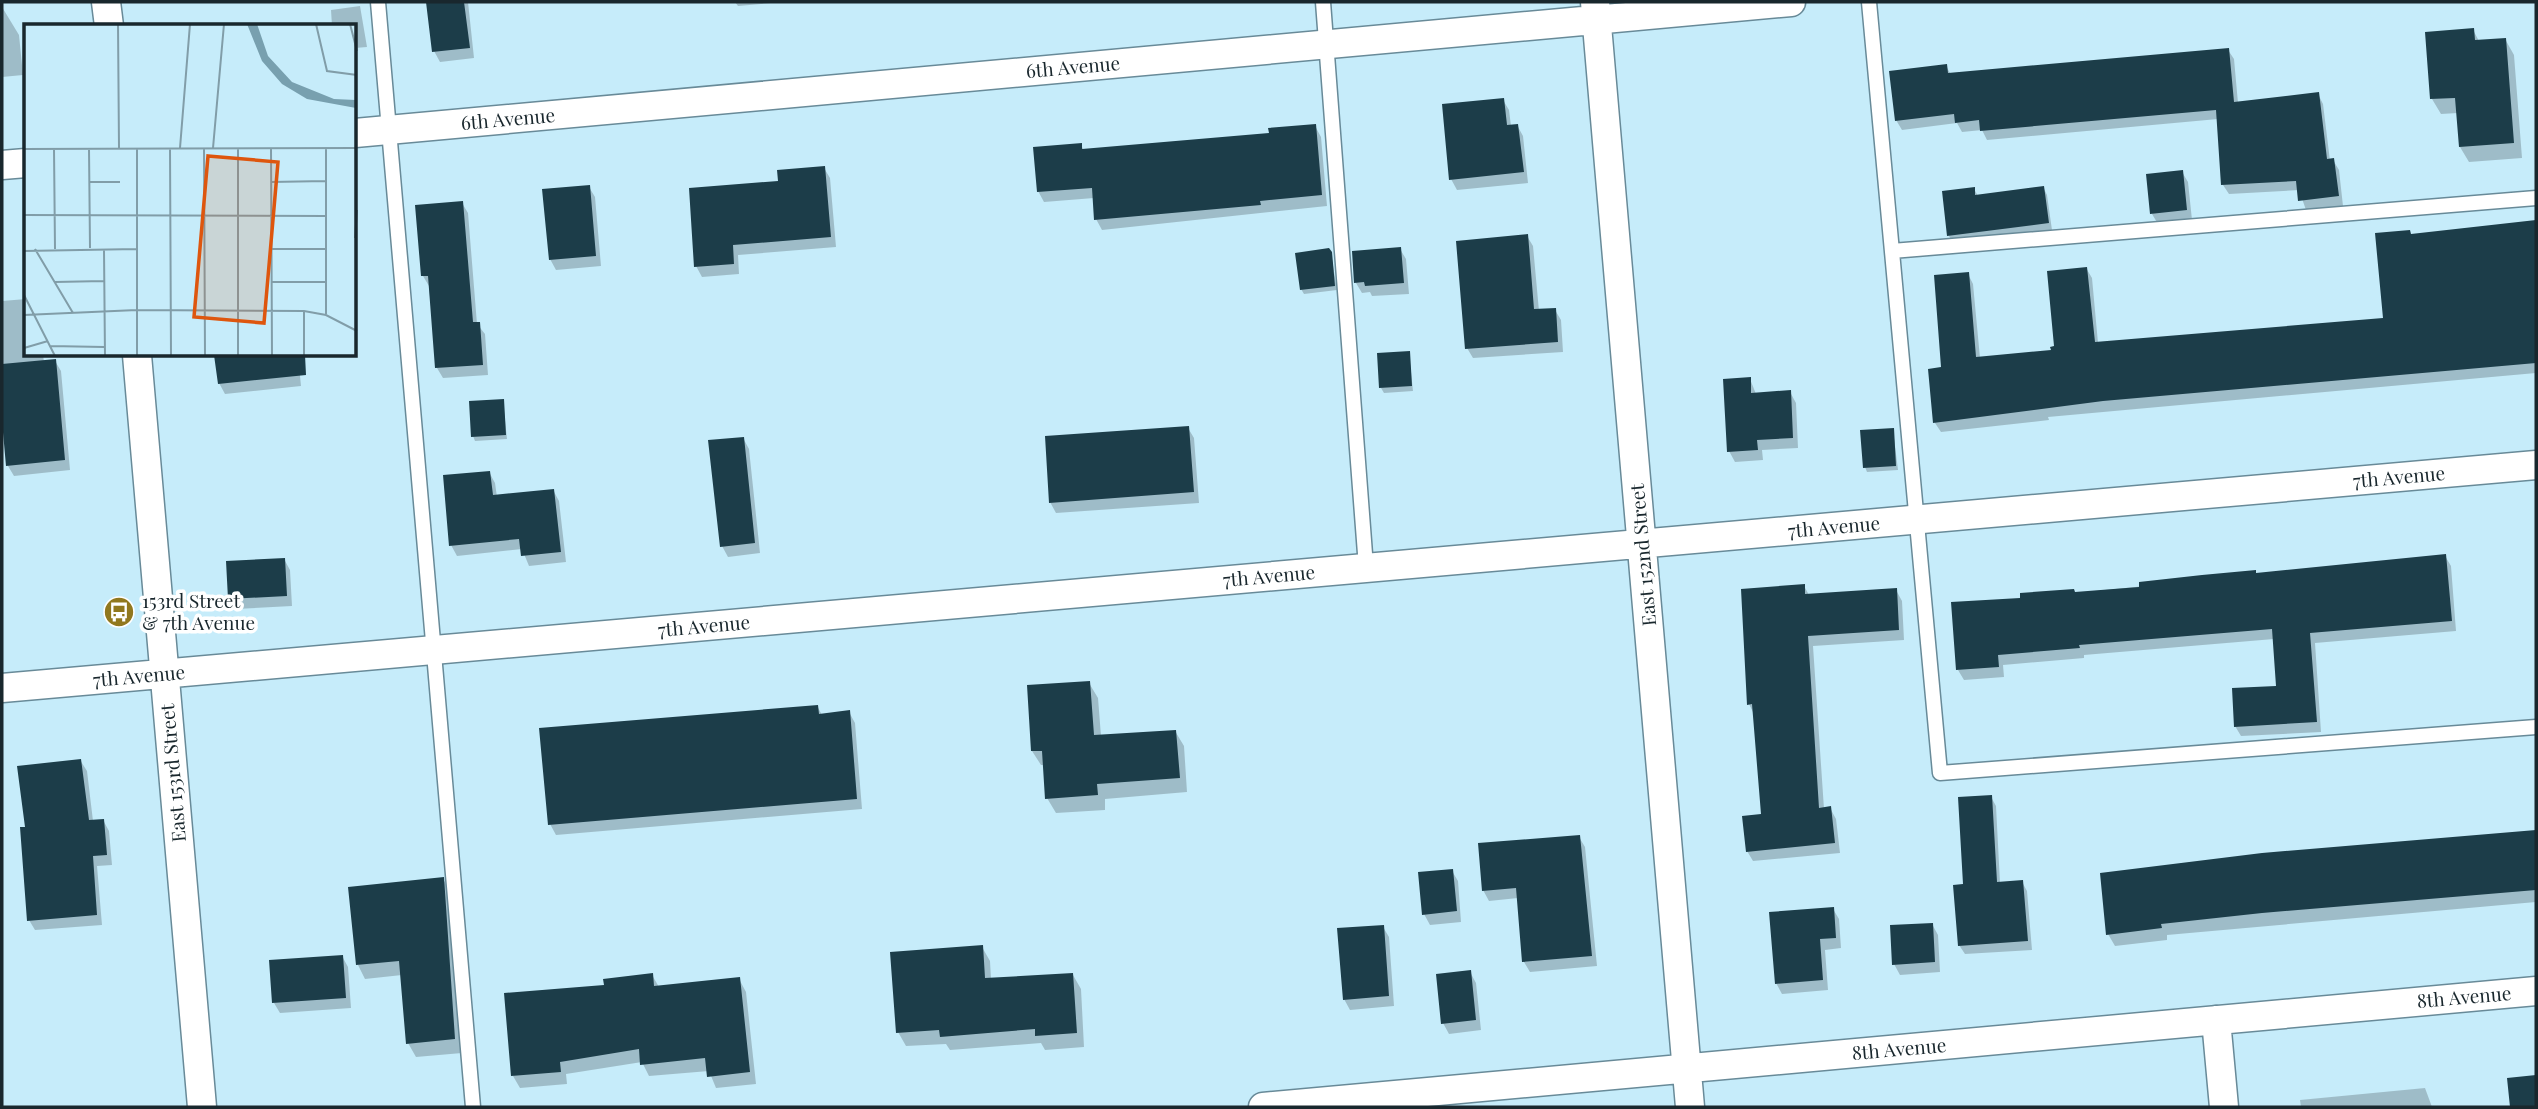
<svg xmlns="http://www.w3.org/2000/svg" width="2538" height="1109" font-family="'Playfair Display',serif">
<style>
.shadow{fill:#0003}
.building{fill:#1c3d49}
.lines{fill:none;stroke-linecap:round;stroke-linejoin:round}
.lane-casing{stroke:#688a98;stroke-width:17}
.street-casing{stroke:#688a98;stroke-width:31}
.lane{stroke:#fff;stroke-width:14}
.street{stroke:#fff;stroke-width:28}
.labels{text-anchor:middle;stroke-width:7;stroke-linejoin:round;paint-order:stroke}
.street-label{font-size:19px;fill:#19272d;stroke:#fff}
.poi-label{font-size:19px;fill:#19272d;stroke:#fff;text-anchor:start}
.inset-road{fill:none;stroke:#819da8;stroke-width:2}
.view{fill:#de560e;fill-opacity:0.15;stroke:#de560e;stroke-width:3.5}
.inset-edge{fill:none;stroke:#19272d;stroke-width:3.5}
</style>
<rect width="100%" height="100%" fill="#c6ecfa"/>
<!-- shadow -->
<path class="shadow" d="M428,2H468L474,58L440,62L434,51Z
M735,2H782L738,6Z
M360,6L367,47L355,48V26H332L331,10Z
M2,7L19,35L23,75L2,77Z
M2473,30L2479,41L2505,39L2514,55L2522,158L2469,162L2460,147L2458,113L2441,114L2432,99Z
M2228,50L2234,59L2238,103L2318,94L2323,104L2330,161L2333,160L2339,170L2343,206L2306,210L2299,190L2229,194L2223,185L2218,119L1987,140L1982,130L1962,132L1957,123L1902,130L1896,120L1946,66L1951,75Z
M1503,100L1509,110L1511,126L1517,125L1523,136L1528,183L1457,190L1451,179Z
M1315,126L1321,137L1327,206L1102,230L1096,219L1094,198L1044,202L1038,191L1081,145L1084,151L1270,134Z
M824,168L830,178L836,247L738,255L739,274L702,277L696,266L780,183Z
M2182,172L2188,182L2192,220L2158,224L2152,214Z
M589,187L595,197L601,266L556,270L550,259Z
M2043,187L2047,195L2052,230L1953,243L1949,236L1974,189L1978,196Z
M462,203L468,213L477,324L485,334L488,375L443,378L437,368L429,286L423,276Z
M2536,222V373L2048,417L2049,420L1941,432L1935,423L1929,370L1943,369L1968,274L1973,284L1980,358L2052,352L2086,268L2092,278L2098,343L2385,319L2412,235Z
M1527,236L1533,246L1539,311L1555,310L1561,320L1563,352L1473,358L1467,348Z
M1400,249L1406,259L1409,294L1372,296L1370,292L1362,293L1356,283L1353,252Z
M1331,253L1337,290L1304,294L1301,289Z
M26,299V355H43L44,362L55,361L61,371L70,470L14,476L8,466L2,420V301Z
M1409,353L1413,391L1384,393L1381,388Z
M298,355L301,386L225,394L219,383Z
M1750,379L1756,394L1790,392L1796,403L1798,448L1762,450L1763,460L1735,462L1729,451Z
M503,401L507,439L475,441L473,436Z
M1188,428L1194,438L1199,503L1056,513L1050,502Z
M1893,430L1898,470L1867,472L1865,467Z
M743,438L749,449L760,553L728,557L722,546Z
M489,472L495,483L497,497L553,490L559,501L566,562L529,566L522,549L457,556L451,545Z
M2445,556L2451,566L2456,631L2315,643L2321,732L2241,736L2235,726L2278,687L2274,639L2084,655V658L2003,665L2004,677L1964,680L1958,670L2075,593Z
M284,559L290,570L292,606L235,609L229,599Z
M1804,586L1809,595L1896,590L1902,601L1904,640L1813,646L1824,809L1830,808L1836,819L1840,853L1753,861L1747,851L1763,815L1754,714L1749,704Z
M1089,683L1098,698L1101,736L1175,731L1184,746L1187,792L1105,799V810L1056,813L1047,798L1045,765H1041L1032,751Z
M817,706L822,715L849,712L855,723L862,809L556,835L550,824Z
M80,760L87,771L93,821L103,820L109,831L112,865L97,866L102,925L35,930L29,920L27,828Z
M1991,797L1996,806L2000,883L2022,882L2027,891L2032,950L1965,954L1959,945L1965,886Z
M2536,831V902L2167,935V940L2115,946L2108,934L2262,855Z
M1579,837L1585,847L1597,966L1530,972L1524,962L1518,898L1489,901L1483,890Z
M1452,871L1458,881L1461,922L1430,925L1424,914Z
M443,879L451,893L462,1053L416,1057L408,1043L402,975L365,979L358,965Z
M1833,909L1839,919L1841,948L1825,950L1828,990L1782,994L1776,983Z
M1932,924L1938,935L1940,972L1900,975L1894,964Z
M1383,927L1389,937L1394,1006L1350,1010L1344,999Z
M982,947L990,961L991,979L1073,975L1081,989L1084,1047L1045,1050L1041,1043L950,1050L946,1044L906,1046L898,1032Z
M342,956L348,967L351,1008L280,1013L274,1003Z
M1470,972L1476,983L1481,1030L1449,1034L1443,1023Z
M652,975L659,987L739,979L746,992L756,1084L716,1088L709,1071L649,1076L642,1062L566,1074L567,1084L520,1088L513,1076L606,987Z
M2425,1088L2432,1107H2301L2300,1100Z"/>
<!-- building -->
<path class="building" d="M426,2H464L470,48L432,52Z
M2474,28L2475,40L2506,38L2514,143L2459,147L2455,98L2430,99L2425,32Z
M2229,48L2234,102L2319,92L2327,159L2334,158L2339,196L2298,201L2296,181L2221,185L2216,110L1980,131L1979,120L1955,123L1954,114L1895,121L1889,71L1947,64L1948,73Z
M1504,98L1507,125L1518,124L1524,172L1449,180L1442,104Z
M1316,124L1322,195L1260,201L1261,205L1094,220L1092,188L1037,192L1033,147L1082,143V149L1269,133L1268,128Z
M825,166L831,237L733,245L734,264L694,267L689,188L778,181L777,170Z
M2183,170L2187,210L2150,214L2146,174Z
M590,185L596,256L549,260L542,189Z
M2044,186L2049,223L1947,236L1942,191L1975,187V195Z
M463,201L473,322H480L483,365L435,368L428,276H421L415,205Z
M2536,220V363L2103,401L1933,423L1928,369L1941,367L1934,275L1969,272L1976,357L2051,350L2050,347L2054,346L2047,271L2087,267L2095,342L2383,318L2375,233L2410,230L2411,234Z
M1528,234L1534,309L1556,308L1558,342L1465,349L1456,241Z
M1401,247L1404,283L1365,286L1364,282L1354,283L1352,251Z
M1329,248L1332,252L1335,286L1300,290L1295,253Z
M1410,351L1412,386L1379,388L1377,353Z
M214,355H305L306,375L218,384Z
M56,359L65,460L6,466L2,421V364Z
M1751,377V393L1791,390L1793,438L1757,440L1758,450L1727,452L1723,379Z
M504,399L506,435L471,437L469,401Z
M1189,426L1194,492L1049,503L1045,436Z
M1894,428L1896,466L1863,468L1860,430Z
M744,437L755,543L720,547L708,440Z
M490,471L493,495L554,489L561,552L521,556L519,539L449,546L443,475Z
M2446,554L2452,621L2310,633L2317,722L2234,727L2232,688L2276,686L2272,629L2079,645L2080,648L1998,655L1999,667L1956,670L1951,602L2020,598V593L2074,589L2075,592L2139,587V582L2202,575L2256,570V573Z
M285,558L287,596L228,599L226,561Z
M1805,584V594L1897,588L1899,630L1808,636L1819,808L1831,806L1835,843L1746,852L1742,816L1761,814L1752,704L1747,705L1741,589Z
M1090,681L1094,735L1176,730L1180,778L1097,784L1098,795L1045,799L1042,751H1031L1027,685Z
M818,705L819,714L850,710L857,799L548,825L539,728Z
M81,759L89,820L104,819L107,855L93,856L97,915L27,921L20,827H25L17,766Z
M1992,795L1997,882L2023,880L2028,941L1958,946L1953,885L1963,884L1958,797Z
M2536,830V890L2262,913L2161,924L2162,928L2106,935L2100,873L2262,853Z
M1580,835L1592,956L1522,962L1516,888L1482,891L1478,843Z
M1453,869L1457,911L1422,915L1418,872Z
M444,877L455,1039L406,1044L399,961L356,965L348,887Z
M1834,907L1836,938L1820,939L1823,980L1775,984L1769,912Z
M1933,923L1935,962L1892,965L1890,925Z
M1384,925L1389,996L1343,1000L1337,928Z
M983,945L985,978L1073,973L1077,1033L1035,1036V1029L940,1037L939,1030L896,1033L890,952Z
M343,955L346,998L272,1003L269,960Z
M1471,970L1476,1020L1441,1024L1436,974Z
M653,973L654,986L740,977L750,1072L707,1077L705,1058L640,1065L639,1049L560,1062L561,1072L511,1076L504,993L604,985L603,979Z
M2536,1075V1107H2510L2507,1078Z"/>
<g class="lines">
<!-- lane casing -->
<g class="lane-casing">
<path id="lane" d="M378,2L473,1107
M1323,2L1366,567
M1869,2L1940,773L2536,727
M1892,251L2536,198"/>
</g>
<!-- street casing -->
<g class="street-casing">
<path id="street" d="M106,2L109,26
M1595,2L1690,1107
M355,133L1791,2
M2,165L26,163
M137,355L202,1107
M2,688L2536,465
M2216,1020L2224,1107
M1263,1107L2536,991"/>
</g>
<!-- lane -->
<use href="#lane" class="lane"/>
<!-- street -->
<use href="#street" class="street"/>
</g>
<!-- icons -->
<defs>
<g id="bus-disc" transform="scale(1.575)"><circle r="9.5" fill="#91781e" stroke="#fff"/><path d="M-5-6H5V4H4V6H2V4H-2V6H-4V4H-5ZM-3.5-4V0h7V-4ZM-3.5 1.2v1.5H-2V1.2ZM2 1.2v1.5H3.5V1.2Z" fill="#fff"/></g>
</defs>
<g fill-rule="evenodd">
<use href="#bus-disc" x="119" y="612"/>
</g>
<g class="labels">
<!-- street labels -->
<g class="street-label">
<text transform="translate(1073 67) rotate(-5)" y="7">6th Avenue</text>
<text transform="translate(508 119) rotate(-5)" y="7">6th Avenue</text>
<text transform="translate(2399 477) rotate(-5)" y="7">7th Avenue</text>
<text transform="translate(1834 527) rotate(-5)" y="7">7th Avenue</text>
<text transform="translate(1643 555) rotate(-95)" y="7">East 152nd Street</text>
<text transform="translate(1269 576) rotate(-5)" y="7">7th Avenue</text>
<text transform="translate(704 626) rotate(-5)" y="7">7th Avenue</text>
<text transform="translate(139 676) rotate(-5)" y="7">7th Avenue</text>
<text transform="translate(173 773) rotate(-95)" y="7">East 153rd Street</text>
<text transform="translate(2464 997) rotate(-5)" y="7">8th Avenue</text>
<text transform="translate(1899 1049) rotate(-5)" y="7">8th Avenue</text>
</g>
<!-- poi labels -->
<g class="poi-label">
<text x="142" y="608">153rd Street<tspan x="142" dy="22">&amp; 7th Avenue</tspan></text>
</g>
</g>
<!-- overview -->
<g transform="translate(24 24)">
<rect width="332" height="332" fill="#c6ecfa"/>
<path d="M223,0H233L244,32L268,58L310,75L332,76V84L283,75L258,60L238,37Z" fill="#78a0af"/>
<path class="inset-road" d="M94,0L95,124M292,0L303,47L333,51M326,0L333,27M146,124L147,332M156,124L166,0M180,124L181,332M189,124L200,0M247,124L248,332M0,125L333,124M30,125L31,225M65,125L66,224M113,125V332M214,125V332M66,158H96M247,158L302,157M0,191L302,192M331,214L333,186M11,225L49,289M247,225H301M80,226L81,332M0,227L113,225M31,258L80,257M247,258H302M0,271L31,332M280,287V332M302,290V124M0,291L113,286L280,287L302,291L333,307M26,322L80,323M0,324L24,317"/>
<path class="view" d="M184,132L254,138L240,299L170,293Z"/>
<rect width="332" height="332" class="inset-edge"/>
</g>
<!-- border -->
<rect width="2538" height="1109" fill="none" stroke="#19272d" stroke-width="7"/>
</svg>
